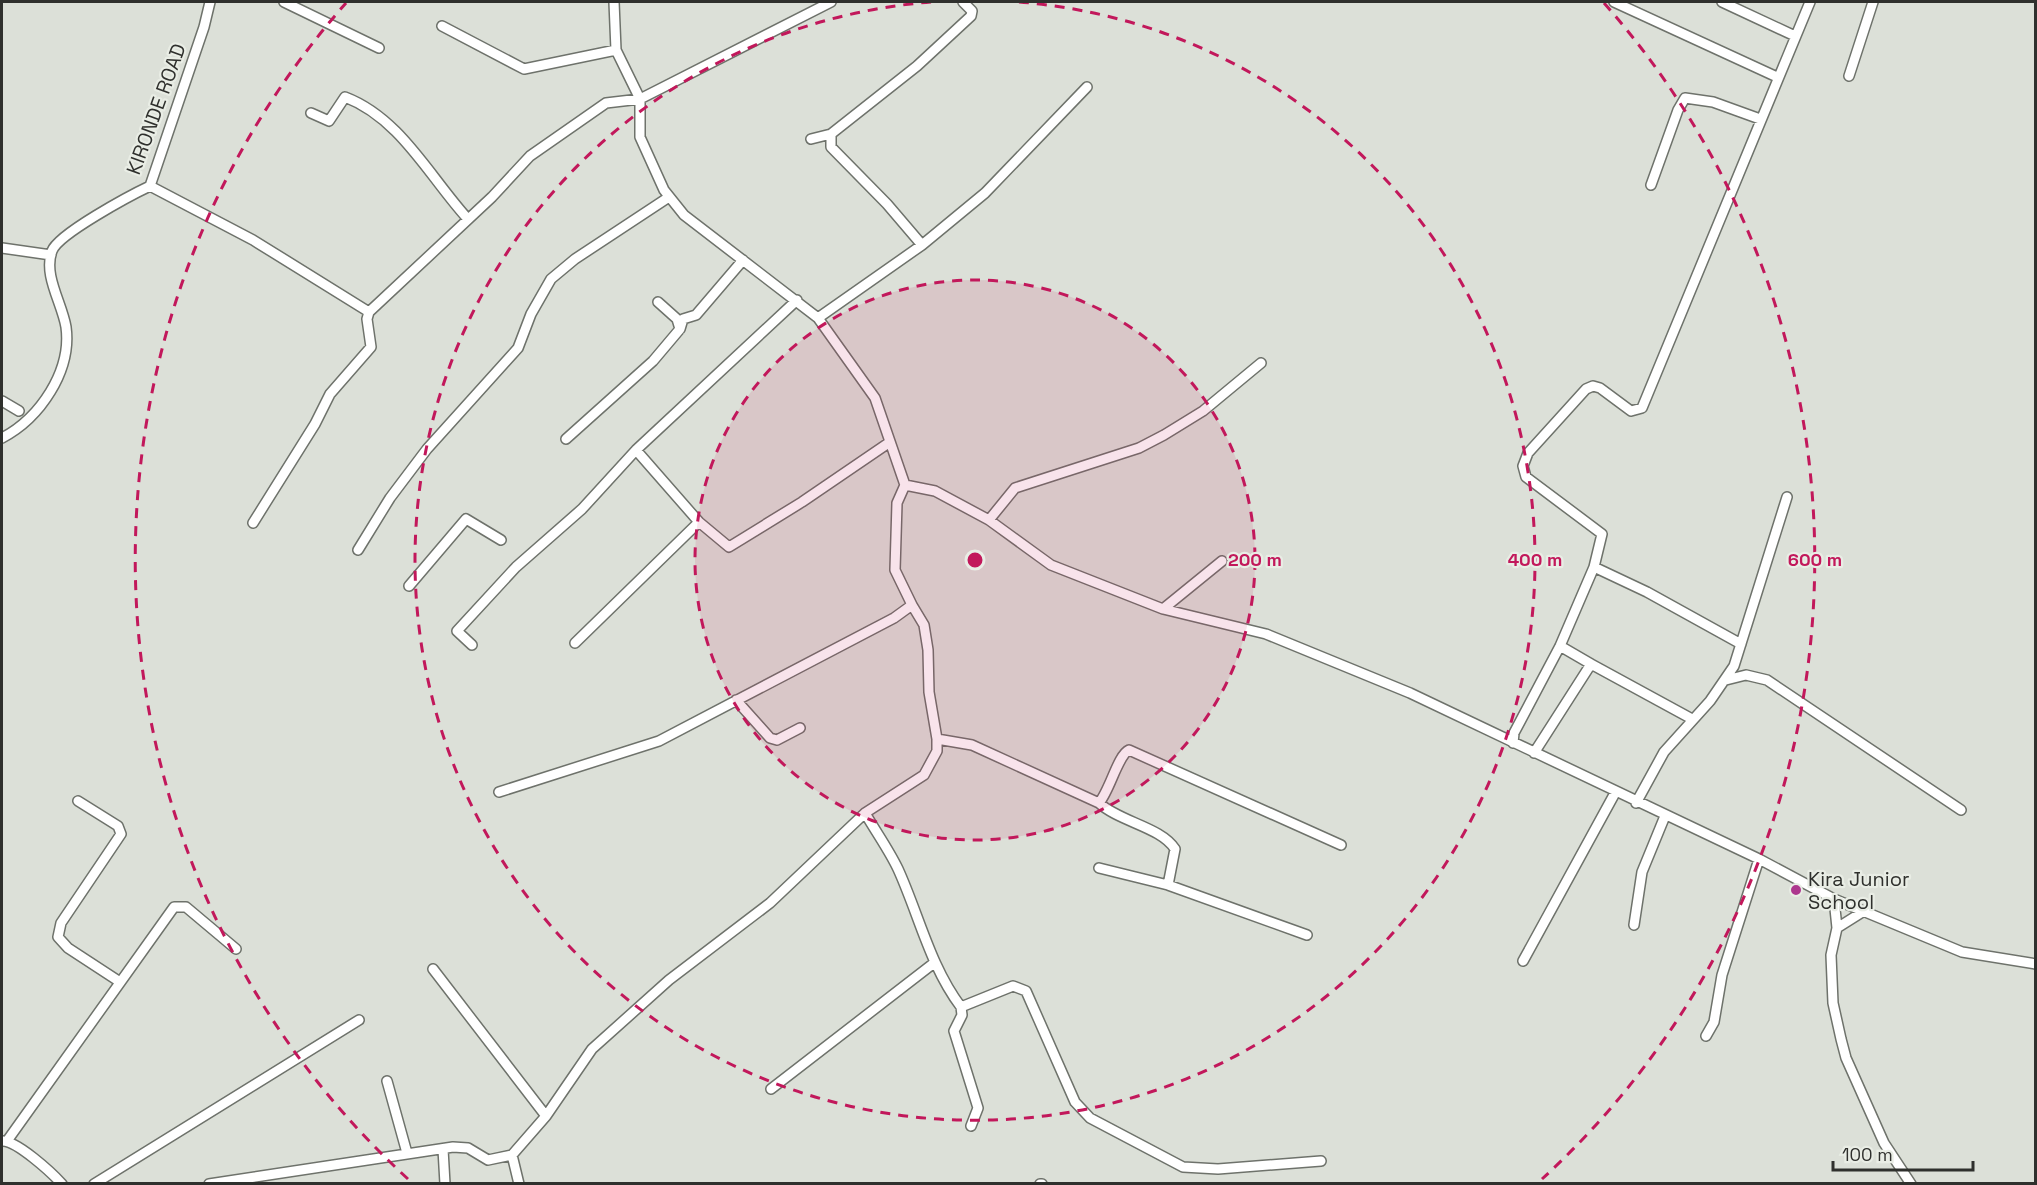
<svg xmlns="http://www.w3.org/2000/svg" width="2037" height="1185" font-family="'Space Grotesk',sans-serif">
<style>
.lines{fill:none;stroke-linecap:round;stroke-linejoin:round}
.street-casing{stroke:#6e726b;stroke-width:12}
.street{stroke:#fff;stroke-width:9}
.ring{fill:none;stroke:#c2185b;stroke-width:3;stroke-dasharray:10 8}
.poi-dot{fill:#ad378e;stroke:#e9ede5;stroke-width:2}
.labels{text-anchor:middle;stroke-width:4.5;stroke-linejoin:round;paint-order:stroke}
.street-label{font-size:20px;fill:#2f302d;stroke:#e9ede5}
.poi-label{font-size:20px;fill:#2f302d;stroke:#e9ede5;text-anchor:start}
.centre{fill:#c2185b;stroke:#e9ede5;stroke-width:3}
.ring-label{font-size:18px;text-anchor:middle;font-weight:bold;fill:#c2185b;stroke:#e9ede5;stroke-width:4.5;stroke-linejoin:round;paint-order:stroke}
</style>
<rect width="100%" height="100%" fill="#dce0d8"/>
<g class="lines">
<!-- street casing -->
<g class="street-casing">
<path id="street" d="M284,2L379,48
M1614,2L1777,77
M1722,2L1795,36
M442,26L524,69L616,50
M1849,76L1873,2
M311,113L329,121L345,97C400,118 429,176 467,218
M811,139L831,134
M1651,185L1678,110L1685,98L1713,102L1760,119
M150,186L253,240L369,312
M922,245L887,204L831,147V134L917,66L971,16L972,11L963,2
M2,248L51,255
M658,302L677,319L680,329L683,319L696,315L743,260
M818,318L922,245L985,193L1087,87
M2,401L19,411
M2,438C40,418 72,371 66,327C62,303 43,275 52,251C58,234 131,195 150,186L204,27L210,2
M566,439L653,361L680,329
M636,450L699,522L729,547L802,502L890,442
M905,485L935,491L989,520L1051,565L1163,609L1266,634L1410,693L1759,859L1834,899L1962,952L2036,964
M989,520L1015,488L1139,448L1164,435L1203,411L1261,363
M253,523L315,424L330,394L371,347L367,319L369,312L492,197L530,156L606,103L640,99L831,2
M358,550L390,498L427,449L518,348L531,314L551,279L575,259L669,197
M409,586L466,519L501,540
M1163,609L1222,561
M575,643L699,522
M1741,644L1647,592L1594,567L1602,534L1526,477L1523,466L1528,453L1586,389L1593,386L1600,388L1631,411L1642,408L1810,2
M472,645L457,631L516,567L582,509L636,450L797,300
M1560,646L1591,664
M1726,680L1746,675L1767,680L1961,810
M736,700L770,738L777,740L800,728
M937,739L972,745L1099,803C1120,822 1161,827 1175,849L1168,885L1307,935
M1513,743L1514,733L1560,646L1594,567
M1534,753L1591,664L1692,719
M499,792L659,741L894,618L912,605L895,570L897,503L905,485L875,398L818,318L684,215L664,190L640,137V99L616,50L614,2
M78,801L118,826L121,834L61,923L58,937L68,948L120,982
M1099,803C1110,790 1118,755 1129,750L1341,845
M1636,803L1664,752L1710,701L1734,666L1787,497
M865,813C876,832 889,850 898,869C919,915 930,966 961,1007L1013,986L1026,991L1075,1102L1090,1118L1183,1167L1218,1169L1321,1161
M1099,868L1168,885
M1834,899L1837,928L1831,955L1833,1003L1841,1039L1846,1058L1884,1143L1911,1184
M1634,925L1642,872L1665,816
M1837,928L1864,911
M1523,961L1615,793
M433,969L546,1116
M961,1007L962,1015L954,1031L978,1108L971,1126
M1706,1036L1714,1022L1722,975L1759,859
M387,1081L407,1153
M771,1089L934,963
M2,1141C16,1140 51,1172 62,1184
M7,1141L174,907H186L236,949
M443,1149L445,1184
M512,1155L519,1184
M94,1184L359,1020
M209,1184L453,1147L468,1148L488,1160L512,1155L546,1116L592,1049L669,980L770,903L865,813L924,775L937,751V739L929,692L928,650L924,625L912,605
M1040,1184H1042"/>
</g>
<!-- street -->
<use href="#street" class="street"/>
</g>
<!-- distance rings -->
<circle cx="975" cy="560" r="280" fill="#c2185b" fill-opacity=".12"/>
<g class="ring">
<circle cx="975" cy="560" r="280"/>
<path d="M1019 2A560 560 0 1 1 931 2"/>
<path d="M408 1179A840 840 0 0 1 346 3M1604 3A840 840 0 0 1 1542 1179"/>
</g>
<!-- markers -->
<circle class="poi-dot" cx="1796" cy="890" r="6"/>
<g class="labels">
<!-- street labels -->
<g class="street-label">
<text transform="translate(156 109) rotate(-70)" y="7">KIRONDE ROAD</text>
</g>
<!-- poi labels -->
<g class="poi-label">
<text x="1808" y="886">Kira Junior<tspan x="1808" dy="23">School</tspan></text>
</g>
</g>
<circle cx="975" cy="560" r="9" class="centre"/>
<g class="ring-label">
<text x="1255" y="566">200 m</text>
<text x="1535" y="566">400 m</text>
<text x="1815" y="566">600 m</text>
</g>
<!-- border -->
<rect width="2037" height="1185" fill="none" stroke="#2f302d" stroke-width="6"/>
<!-- scale -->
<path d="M1833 1161v9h140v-9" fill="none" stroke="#2f302d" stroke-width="3"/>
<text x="1842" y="1161" font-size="18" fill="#2f302d" stroke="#e9ede5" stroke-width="4.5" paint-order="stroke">100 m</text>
</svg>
